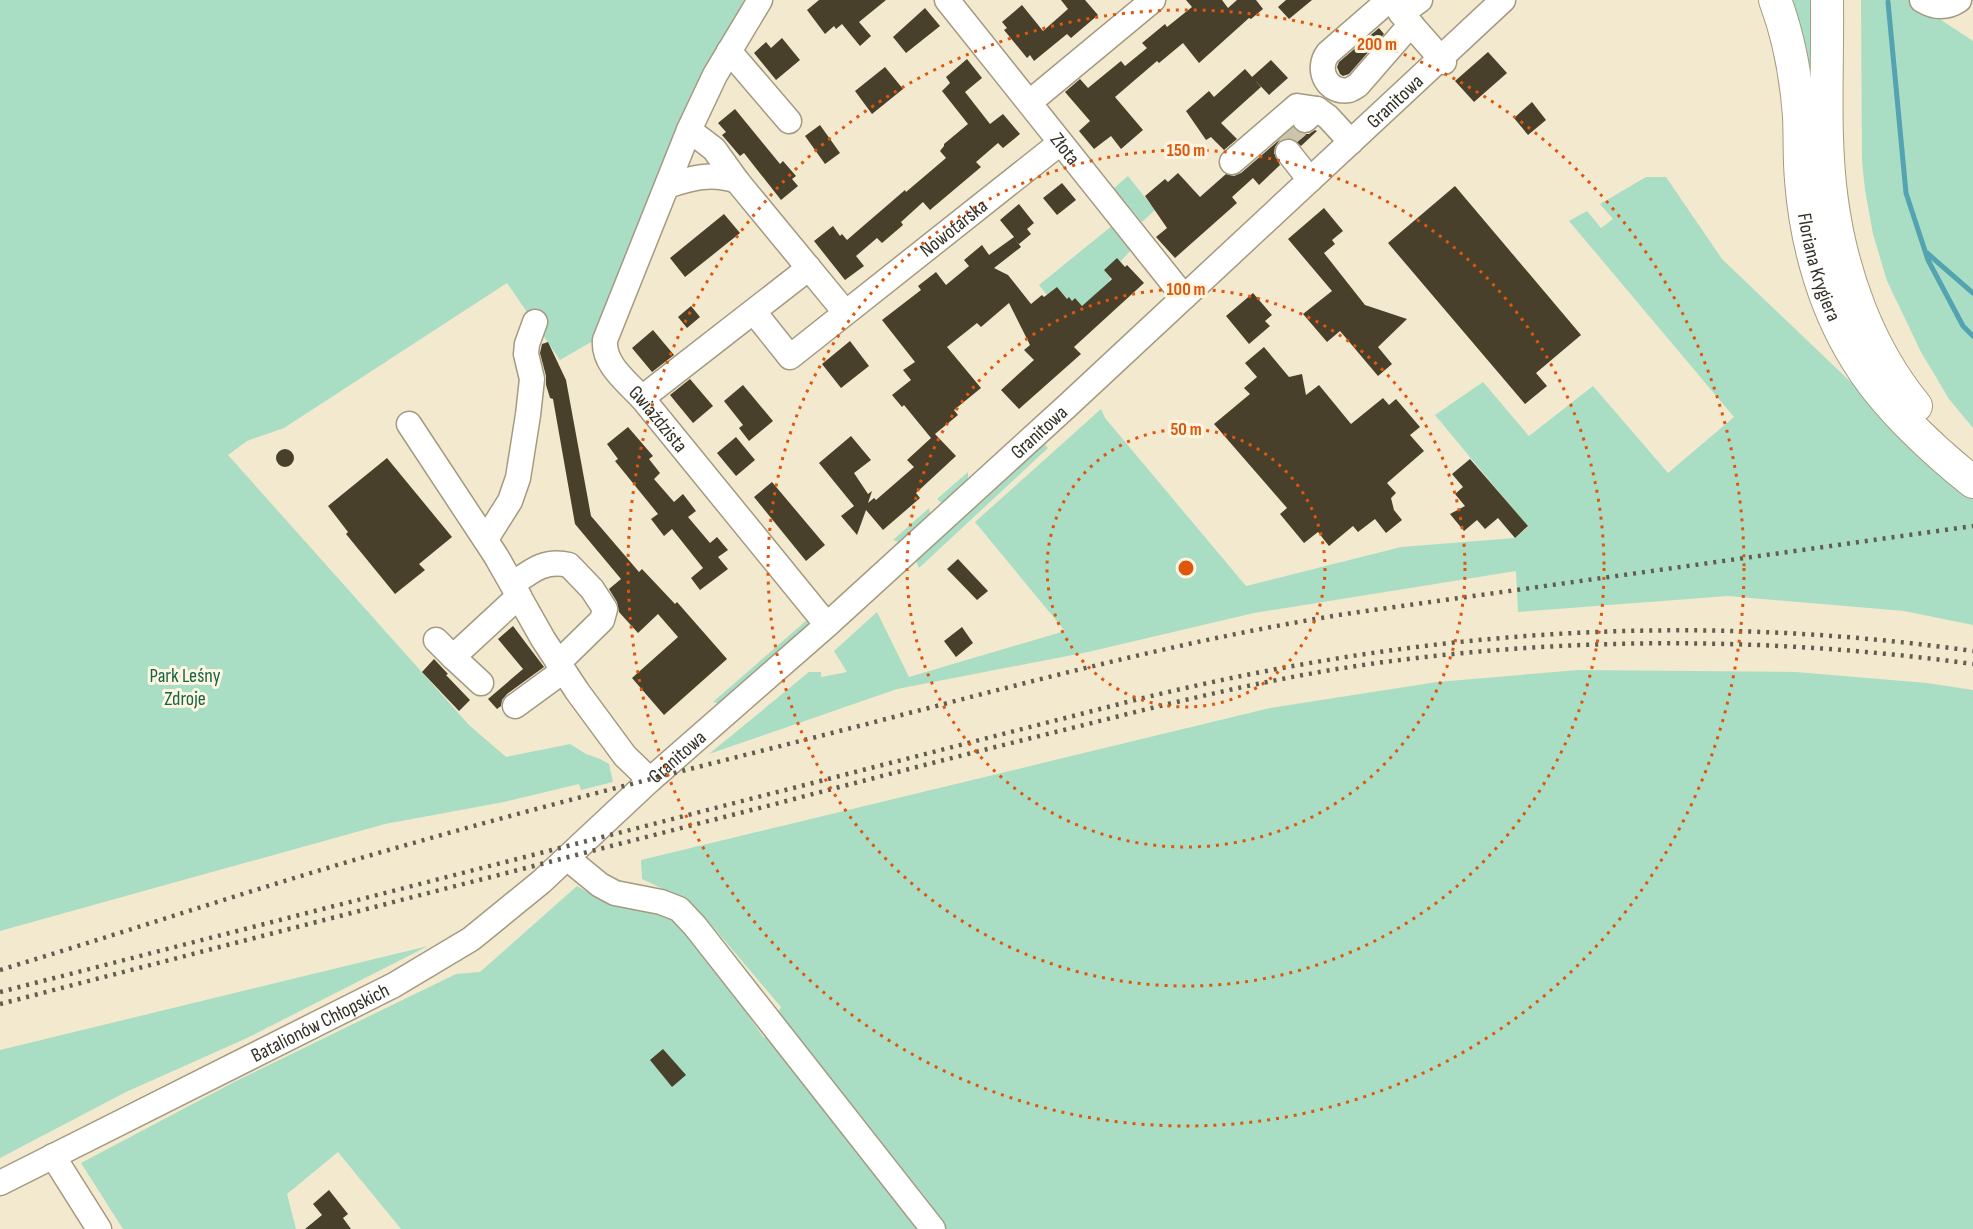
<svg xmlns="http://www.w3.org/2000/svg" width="1973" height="1229" font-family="'Sofia Sans Condensed',sans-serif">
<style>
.green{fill:#a9dec4}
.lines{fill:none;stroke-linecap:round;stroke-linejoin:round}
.stream{stroke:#53a3b1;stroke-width:5}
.building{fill:#48402a}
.minor-tunnel{stroke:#cdc4ac;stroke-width:24;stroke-dasharray:24 12;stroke-linecap:butt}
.minor-casing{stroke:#a49a81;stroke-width:27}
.major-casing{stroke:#a49a81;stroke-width:34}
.minor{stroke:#fff;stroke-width:24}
.major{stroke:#fff;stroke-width:32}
.rail{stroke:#625d4e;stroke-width:4.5;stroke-dasharray:3 6;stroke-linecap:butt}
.ring{fill:none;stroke:#df570d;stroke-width:3;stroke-dasharray:3 6}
.labels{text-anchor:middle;stroke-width:6;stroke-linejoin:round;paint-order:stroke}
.street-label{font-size:20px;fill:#333025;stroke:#fef6e1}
.park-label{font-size:20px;fill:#156548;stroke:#fef6e1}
.centre{fill:#df570d;stroke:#fef6e1;stroke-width:3}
.ring-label{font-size:18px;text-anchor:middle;font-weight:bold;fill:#df570d;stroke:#fef6e1;stroke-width:6;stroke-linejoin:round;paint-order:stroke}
</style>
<rect width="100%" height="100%" fill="#f3e9ce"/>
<!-- green -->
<path class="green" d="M0,0H744L700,88L598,338L560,360L507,283L284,428L247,441L228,455L469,725L506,757L570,744L586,754L600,759L609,764L613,782L581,790L579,784L504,802L385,824L0,931Z
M1789,0H1812L1811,73H1809Z
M1861,0H1911L1973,41V428L1949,399L1921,352L1887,281L1873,234L1865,190L1862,161Z
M1128,176L1155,210L1142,222L1114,188Z
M1646,177H1666L1722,259L1973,499V625L1904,611L1728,596L1518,612L1516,571L1254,613L1088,652L897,689L709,754L809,672H821V677L847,672L834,651L877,612L909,677L1065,631L975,522L1101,409L1105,418L1246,586L1401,547L1515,538L1528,527L1435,415L1483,382L1529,436L1593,386L1668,473L1734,417L1569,221L1587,211L1601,228L1613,219L1600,204Z
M1113,225L1133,248L1120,262L1109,281L1111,284L1082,306L1075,298L1072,301L1069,298L1067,299L1057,287L1047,295L1039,285Z
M1043,442L1048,448L919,568L916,561L918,557Z
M968,472V481L943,504L937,499Z
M929,508L931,516L901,543L893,540Z
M808,619V628L720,704L713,702Z
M1578,670L1796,672L1927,683L1973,690V1229H401L338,1152L287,1194L296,1229H123L81,1163L238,1080L456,974L480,972L577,886L598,898L670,913L690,932L764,1038L781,1007L714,928L684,899L642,879L641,860L1270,708L1437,682Z
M428,946L247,1038L126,1092L0,1158V1050Z"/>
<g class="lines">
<!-- stream -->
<path class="stream" d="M1888,2L1906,193L1928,260L1963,326L1973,336
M1927,253L1973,293"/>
</g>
<!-- building -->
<path class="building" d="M819,0H886L859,22L871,36L860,46L842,24L836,29L834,26L825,34L807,10Z
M1061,0H1085L1098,15L1071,38L1067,34L1034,61L1030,55L1027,58L1004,30L1007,28L1002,22L1022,5L1043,31L1068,9Z
M1186,0H1222L1228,8L1237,0H1256L1263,9L1251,19L1249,18L1199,63L1183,43L1159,63L1157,61L1115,97L1143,130L1121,149L1111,136L1094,149L1079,131L1090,121L1065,92L1080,79L1088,88L1121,61L1125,66L1147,48L1142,43L1165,24L1167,27L1192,7Z
M1286,0H1312L1289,19L1278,7Z
M925,8L940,26L906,53L893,37Z
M1379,28L1384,34L1349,74L1343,76L1340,74L1337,67L1339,62Z
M782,38L800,60L776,80L754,53L766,42L771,48Z
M1488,52L1507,73L1474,102L1455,81Z
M967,59L982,78L965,92L990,124L1003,114L1020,134L1003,148L998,143L976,162L981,167L930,210L923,202L901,222L903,225L882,243L877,238L856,256L864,266L845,280L814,241L833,226L840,236L842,234L847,240L905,190L906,192L946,158L940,151L944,146V144L968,124L942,91L950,83L946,77Z
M1271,60L1288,78L1269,95L1252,77Z
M885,67L903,89L872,114L855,91Z
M1245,69L1261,87L1221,123L1237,139L1224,150L1211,137L1206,140L1186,111L1209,91L1214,97Z
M1532,102L1546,120L1528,135L1514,118Z
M735,109L780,164L783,161L796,176L792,179L798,186L781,200L744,153L740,156L722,135L726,132L718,123Z
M820,125L840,153L825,164L805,136Z
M1293,128L1301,134H1309L1315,130L1317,131L1301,146L1293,139L1285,138L1279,141L1275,147L1274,153L1280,165L1259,185L1253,178L1232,197L1237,203L1175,258L1156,237L1167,228L1145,196L1165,179L1168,182L1178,173L1200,197L1226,174L1234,176L1241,173Z
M1062,183L1076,200L1057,215L1043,198Z
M1455,186L1581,335L1536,373L1547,386L1525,404L1388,243Z
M1019,204L1034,223L1027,229L1031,234L1019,244L1015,239L1021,247L994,268L1008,275L1031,304L1042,295L1044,297L1057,287L1067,299L1069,297L1072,301L1075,298L1082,306L1109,282L1112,279L1104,270L1117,258L1125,267L1127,265L1144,283L1074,347L1081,354L1019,409L1001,390L1034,360L1024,350L1030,345L1009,303L981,327L977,323L947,347L981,388L954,410L958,415L935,434L956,456L916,493L920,498L883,530L866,510L857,535L841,516L854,506L819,463L851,436L871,460L854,473L868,494L872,491L868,503L874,498L876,500L914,467L907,460L931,438L904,405L902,407L892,395L911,380L903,370L915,362L882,320L921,290L918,286L936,272L946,285L969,266L964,260L982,245L989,255L1014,237L1000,220Z
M1324,208L1343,231L1332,240L1335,244L1324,253L1365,305L1407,319L1378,347L1392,364L1378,376L1340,331L1327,342L1303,314L1332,291L1288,239Z
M724,214L740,233L685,277L670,258Z
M1253,293L1272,315L1265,321L1270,326L1249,344L1226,316Z
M691,306L700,317L687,328L678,317Z
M653,330L674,355L652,372L632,348Z
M850,341L869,366L841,388L822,364Z
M548,342L566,380L591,516L639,572L642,569L675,604L677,602L727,659L664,715L632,678L678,637L658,614L638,633L619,612L617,602L609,589L621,579L575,524L553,399L550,398L546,385V376L540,353L542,344Z
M1264,347L1289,377L1302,374L1306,395L1319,385L1351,424L1383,398L1389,405L1396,399L1420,427L1410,435L1424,451L1387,483L1396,493L1391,498L1394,510L1402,520L1386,533L1375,519L1358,532L1353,526L1329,546L1318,532L1304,543L1280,514L1287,508L1214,424L1250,394L1244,388L1257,377L1245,363Z
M690,379L713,406L693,423L670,395Z
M743,385L773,421L749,441L739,428L743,425L724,401Z
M628,427L653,456L649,459L660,473L654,479L674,502L683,494L696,511L688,517L710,543L717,537L728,550L718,557L728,569L700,590L691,578L703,568L672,529L664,536L651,519L658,514L615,461L618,459L607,444Z
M736,437L755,460L736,476L717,453Z
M276 458a9 9 0 1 1 18 0a9 9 0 1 1-18 0Z
M387,458L452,537L419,564L425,570L395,594L346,534L348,532L328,506Z
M1470,459L1528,526L1515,538L1498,518L1485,529L1477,520L1464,531L1450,514L1465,506L1455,494L1463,487L1452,474Z
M772,482L825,545L806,561L754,497Z
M958,559L988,591L977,600L947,569Z
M513,626L544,667L507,694L502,700L501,706L497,709L488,699L523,669L498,639Z
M962,627L973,643L956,657L944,641Z
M434,659L448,674L446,675L470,700L459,711L422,672Z
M663,1049L686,1075L672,1087L650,1060Z
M329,1190L348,1214L343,1218L351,1229H305L322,1215L313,1204Z"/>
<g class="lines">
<!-- minor-tunnel -->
<path class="minor-tunnel" d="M1280,141L1305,120"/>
<!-- minor casing -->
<g class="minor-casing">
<g id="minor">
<path id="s1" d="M760,0L715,75L689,130L605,340C603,364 626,381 642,398L827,625"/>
<path id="s2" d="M947,0L1184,297"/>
<path d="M1389,0L1328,53C1315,70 1328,94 1349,90C1352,89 1355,87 1358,85L1411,24"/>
<path d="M1922,0C1935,8 1947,8 1959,0"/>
<path d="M1400,12L1444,62"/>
<path d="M1402,13L1420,0"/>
<path d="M729,51L789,121"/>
<path d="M1030,102L1153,0"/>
<path d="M1305,120L1317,109L1328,117L1351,142"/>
<path d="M689,130L714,149L737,181L845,312"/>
<path d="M1288,152L1310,180"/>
<path d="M1232,162L1297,106L1317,109"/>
<path d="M667,186C691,178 712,172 737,181"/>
<path id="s3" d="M754,312L790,357L1060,143"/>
<path d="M642,398L809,268"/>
<path d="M409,424L496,556L543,639L577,691L625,756L650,780"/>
<path d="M486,539L510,501L518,478L528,415L532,379L526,354L527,344L535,322"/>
<path d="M513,584C531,571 545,559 569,565L592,589L605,609L602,620L558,663"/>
<path d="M436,640L453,657"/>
<path d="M481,683L453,657L519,596"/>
<path d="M515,706L563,671"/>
<path d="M567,858L600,885L615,893L661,902L679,909L695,926L933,1229"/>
<path d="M53,1156L99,1229"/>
<path id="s4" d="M0,1183L394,985L471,939L541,882L650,780L827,625L1066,407L1503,0"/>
</g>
</g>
<!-- major casing -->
<g class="major-casing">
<g id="major">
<path id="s5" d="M1775,0C1789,37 1796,76 1799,116C1800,137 1799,158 1801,180C1806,245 1825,313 1862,368C1888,408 1935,452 1973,482"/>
<path d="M1827,0C1828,64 1823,138 1832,201C1842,274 1869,349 1916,406"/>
</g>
</g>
<!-- minor -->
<use href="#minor" class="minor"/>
<!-- major -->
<use href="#major" class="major"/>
<!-- rail -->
<path class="rail" d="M0,970C139,928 277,881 417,842C563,800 711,764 859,726C1022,684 1185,639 1352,613L1973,526
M0,992L1139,699C1420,630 1686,611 1973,651
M0,1004C258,937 517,870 775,804C877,777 978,751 1080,726C1178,701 1276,677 1377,663C1575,636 1775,637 1973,664"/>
</g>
<!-- distance rings -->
<g class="ring">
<circle cx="1186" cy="568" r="139"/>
<circle cx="1186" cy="568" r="279"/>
<circle cx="1186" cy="568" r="418"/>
<circle cx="1186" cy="568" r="558"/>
</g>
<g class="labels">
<!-- street labels -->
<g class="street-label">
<text dy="7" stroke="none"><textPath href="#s4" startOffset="1778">Granitowa</textPath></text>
<text dy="7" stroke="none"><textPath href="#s2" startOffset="190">Złota</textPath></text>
<text dy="7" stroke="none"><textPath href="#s3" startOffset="266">Nowotarska</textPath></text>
<text dy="7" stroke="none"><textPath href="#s5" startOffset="272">Floriana Krygiera</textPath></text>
<text dy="7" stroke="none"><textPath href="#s1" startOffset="472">Gwiaździsta</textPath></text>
<text dy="7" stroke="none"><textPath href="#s4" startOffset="1292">Granitowa</textPath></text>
<text dy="7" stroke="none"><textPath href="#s4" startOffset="806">Granitowa</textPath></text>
<text dy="7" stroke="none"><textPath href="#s4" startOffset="358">Batalionów Chłopskich</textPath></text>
</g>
<!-- park labels -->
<g class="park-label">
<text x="185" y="682">Park Leśny<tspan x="185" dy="23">Zdroje</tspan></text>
</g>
</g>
<circle cx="1186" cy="568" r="9" class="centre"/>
<g class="ring-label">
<text x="1377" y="50">200 m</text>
<text x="1186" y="156">150 m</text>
<text x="1186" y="295">100 m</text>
<text x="1186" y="435">50 m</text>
</g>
</svg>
